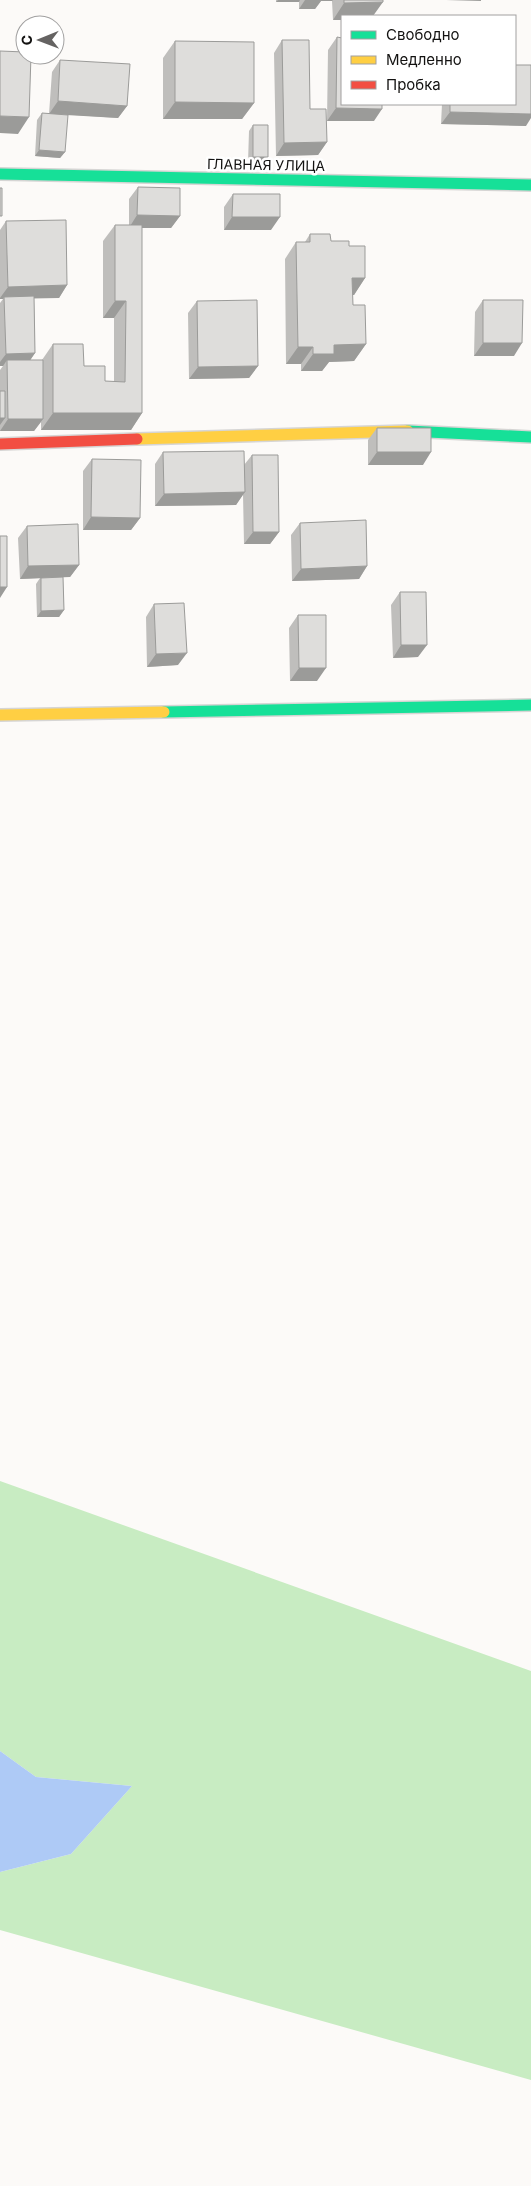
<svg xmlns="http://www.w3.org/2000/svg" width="531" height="2186" font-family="Inter,sans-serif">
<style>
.green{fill:#c8ecc2}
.water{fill:#aecaf6}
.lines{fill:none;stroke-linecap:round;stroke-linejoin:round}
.fast-casing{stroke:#d6d5d4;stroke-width:14}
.slow-casing{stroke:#d6d5d4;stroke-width:14}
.jam-casing{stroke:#d6d5d4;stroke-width:14}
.fast{stroke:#16e098;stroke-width:11}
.slow{stroke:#ffcf43;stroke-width:11}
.jam{stroke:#f24e42;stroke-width:11}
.wall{fill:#bfbebc}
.shaded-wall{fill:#9b9b99}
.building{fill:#dedddb;stroke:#9b9b99}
.labels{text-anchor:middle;stroke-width:5;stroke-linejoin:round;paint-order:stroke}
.street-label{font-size:14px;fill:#131211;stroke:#fff}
</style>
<rect width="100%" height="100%" fill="#fcfaf8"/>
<!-- green -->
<path class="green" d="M0,1481L531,1671V2080L0,1930V1872L71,1854L132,1786L36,1777L0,1751Z"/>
<!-- water -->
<path class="water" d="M0,1751L36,1777L132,1786L71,1854L0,1872Z"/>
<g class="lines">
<!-- fast casing -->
<g class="fast-casing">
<path id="fast" d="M0,174L531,185
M408,431L531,437
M164,712L531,705"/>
</g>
<!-- slow casing -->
<g class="slow-casing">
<path id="slow" d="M137,439L408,431
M0,715L164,712"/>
</g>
<!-- jam casing -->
<g class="jam-casing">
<path id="jam" d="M0,444L137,439"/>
</g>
<!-- fast -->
<use href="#fast" class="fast"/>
<!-- slow -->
<use href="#slow" class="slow"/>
<!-- jam -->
<use href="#jam" class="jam"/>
</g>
<!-- wall -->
<path class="wall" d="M276,0H383L333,20L332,1H321L315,9H299V2H276Z
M337,37L374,121H327L328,50Z
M282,40L310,109L327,142L318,155L276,156L274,53Z
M175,41L254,103L242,119H163V58Z
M60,60L127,106L118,118L60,114L65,152L60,158L35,156L37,120L42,113L49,114L52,72Z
M442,104H515L526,126L441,124Z
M253,125L263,164L248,163L249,131Z
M138,187L180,216L171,228H142V413L131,430H41V422L34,431H0V370L3,366H0V303L3,299H0V230L6,221L67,285L59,298H34L35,353L30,360H42L53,344L105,381L114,382V318H103V241L115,225H129V199Z
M233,194L271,230H224V207Z
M310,234L331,241L349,246L365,278L354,295H352L353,305L366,344L354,361L329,362L322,371H301V364H286L285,259L296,242H305Z
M483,300L514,356H474L475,312Z
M197,301L258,366L249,378L189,379L188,313Z
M377,428L423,465H368V440Z
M163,452L244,465L252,455L279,532L270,544H244L243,494L236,505L155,506V464Z
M92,459L140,518L131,530H83V471Z
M300,523L367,566L359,579L292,581L291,535Z
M27,526L79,565L70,577H63L64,610L59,617H37L36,584L40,578L20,579L18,538Z
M400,592L418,657L393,658L391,605Z
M154,604L178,665L147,667L146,617Z
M298,615L317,681H290L289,628Z"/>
<!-- shaded-wall -->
<path class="shaded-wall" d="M278,0H300L299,2H276Z
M305,0H333L332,1H321L315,9H299Z
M446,0H481V1Z
M383,2L373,16H342V20H333L344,3Z
M58,101L127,106L118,118L49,114Z
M175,102L254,103L242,119H163Z
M336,108L382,109L374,121H327Z
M450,112L531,114V118L526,126L441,124Z
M0,116L29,117L18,134L0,133Z
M327,142L318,155L276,156L284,143Z
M39,150L65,152L60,158L35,156Z
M253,157H268L263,164L248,163Z
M137,215L180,216L171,228H129Z
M232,217H280L271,230H224Z
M352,278H365L354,295H340Z
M67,285L59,298L4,299V297L3,299H0V298L8,287Z
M115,301H126L114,318H103Z
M483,343H522L514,356H474Z
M366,344L354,361L329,362L322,371H301L313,354L334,345Z
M298,347H313L301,364H286Z
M35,353L27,365L7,360L3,366H0V362L6,354Z
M258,366L249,378L189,379L198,367Z
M53,413H142L131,430H41Z
M0,418H5L0,425Z
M8,419H43L34,431H0Z
M377,452H431L423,465H368Z
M245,492L236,505L155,506L164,494Z
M91,517L140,518L131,530H83Z
M253,532H279L270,544H244Z
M79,565L70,577L20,579L28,566Z
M367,566L359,579L292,581L301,569Z
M0,587H7L0,598Z
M64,610L59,617H37L41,611Z
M401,645H427L418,657L393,658Z
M187,653L178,665L147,667L156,654Z
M299,668H326L317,681H290Z"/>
<!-- building -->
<path class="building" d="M344,0H383V2L344,3Z
M337,37L342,38V104H382V109L336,108Z
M282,40H309L310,109H326L327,142L284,143Z
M175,41L254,42V103L175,102Z
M0,51L25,52V55H31L29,117L0,116Z
M60,60L130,64L127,106L58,101Z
M515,65H531V114L450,112V104H515Z
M42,113L68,115L65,152L39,150Z
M253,125H268V157H253Z
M138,187L180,188V216L137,215Z
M0,188H2V216H0Z
M233,194H280V217H232Z
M66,220L67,285L8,287L6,221Z
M115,225H142V413H53V344H83L84,366H105V381L125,382L126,301H115Z
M310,234H330L331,241H349V246H365V278H352L353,305H365L366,344L334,345V354H313V347H298L296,242H310Z
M34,296L35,353L6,354L4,297Z
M257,300L258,366L198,367L197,301Z
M483,300H523L522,343H483Z
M7,360H43V419H8Z
M0,391H5V418H0Z
M377,428H431V452H377Z
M244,451L245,492L164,494L163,452Z
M252,455H278L279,532H253Z
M92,459L141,460L140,518L91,517Z
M366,520L367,566L301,569L300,523Z
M78,524L79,565L28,566L27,526Z
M0,536H7V587H0Z
M63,577L64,610L41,611V578Z
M400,592H426L427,645H401Z
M184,603L187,653L156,654L154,604Z
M298,615H326V668H299Z"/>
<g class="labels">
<!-- street labels -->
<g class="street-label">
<text transform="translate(266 165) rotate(1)" y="5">ГЛАВНАЯ УЛИЦА</text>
</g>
</g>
<!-- legend -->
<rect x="341" y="15" width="175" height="90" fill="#ffffff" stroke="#a1a0a0"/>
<rect x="351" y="31" width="25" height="8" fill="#16e098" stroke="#a1a0a0"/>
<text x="386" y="40" font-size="15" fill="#131211">Свободно</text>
<rect x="351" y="56" width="25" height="8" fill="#ffcf43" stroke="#a1a0a0"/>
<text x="386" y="65" font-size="15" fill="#131211">Медленно</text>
<rect x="351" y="81" width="25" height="8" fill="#f24e42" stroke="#a1a0a0"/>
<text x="386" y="90" font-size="15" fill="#131211">Пробка</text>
<!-- north arrow -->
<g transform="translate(40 40) rotate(269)"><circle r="24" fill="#ffffff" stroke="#a1a0a0"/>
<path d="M0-4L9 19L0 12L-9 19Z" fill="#656362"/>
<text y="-8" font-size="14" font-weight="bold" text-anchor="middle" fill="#131211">С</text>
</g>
</svg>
